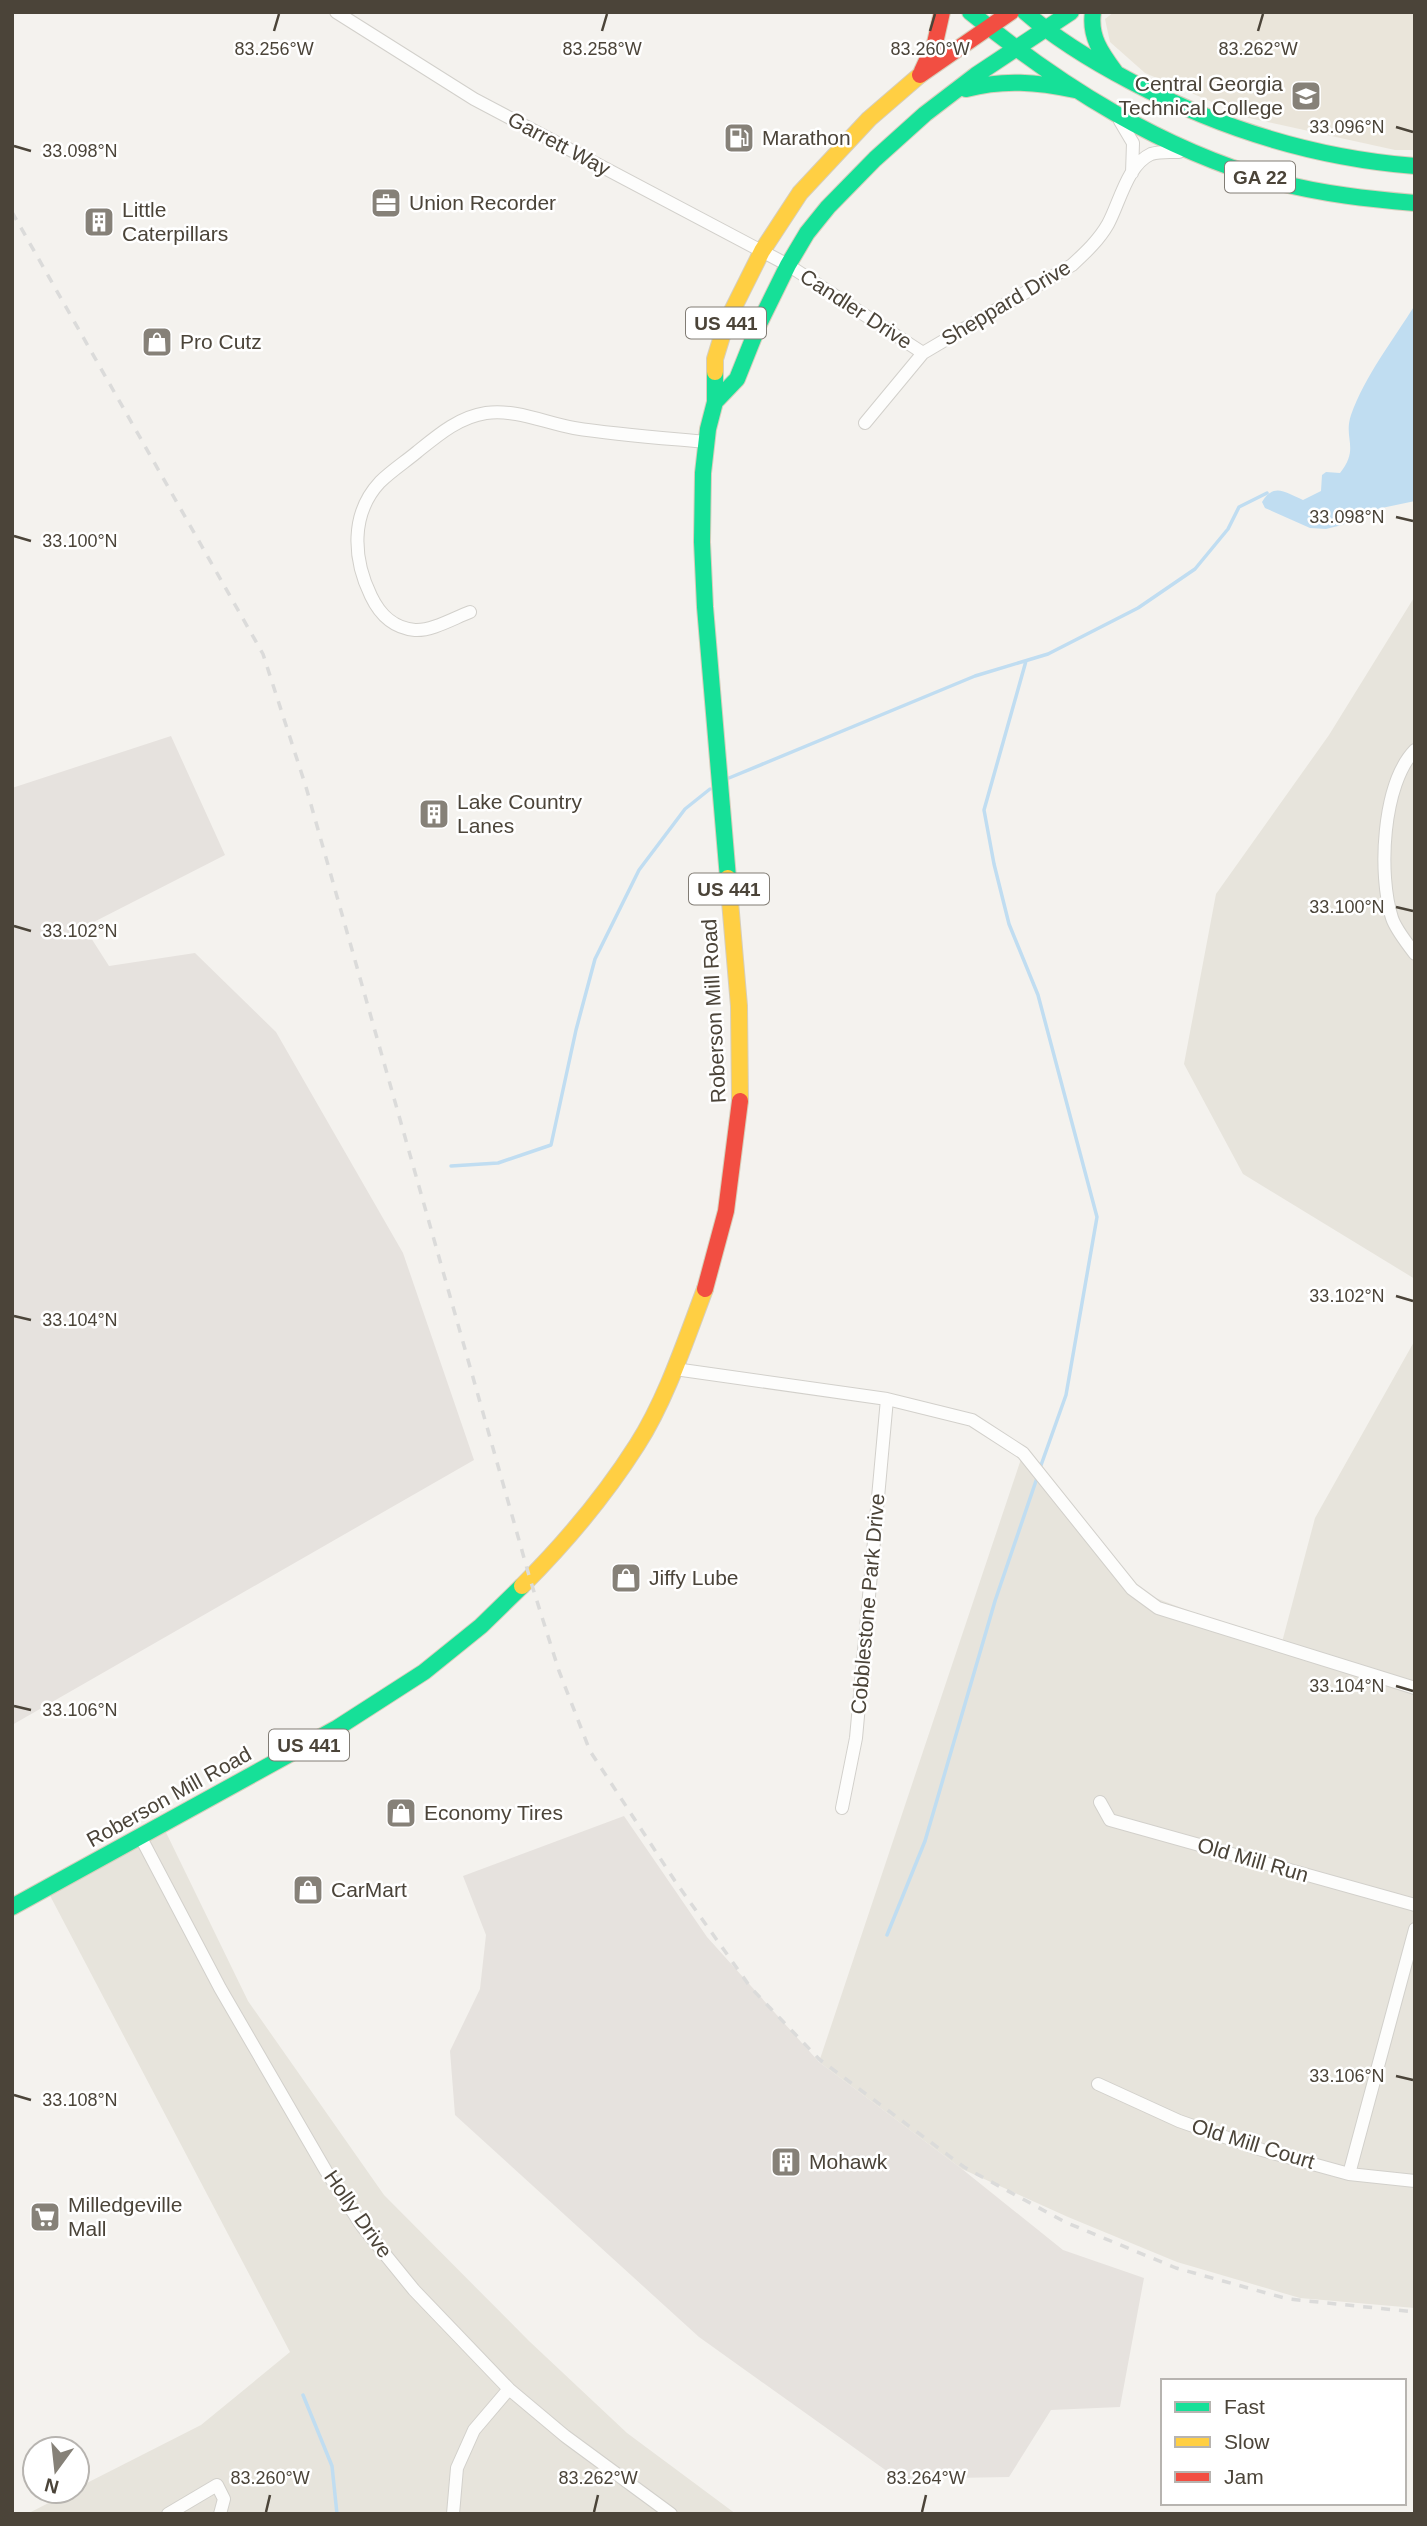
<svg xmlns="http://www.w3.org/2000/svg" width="1427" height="2526" font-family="Helvetica,sans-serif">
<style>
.residential{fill:#e7e4dc}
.industrial{fill:#e6e2de}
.education{fill:#eae5da}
.water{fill:#c0ddf1}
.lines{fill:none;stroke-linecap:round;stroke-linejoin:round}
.stream{stroke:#c0ddf1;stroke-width:3.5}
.street-casing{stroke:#d2d0cb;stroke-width:14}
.fast-casing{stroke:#d6cebb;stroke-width:18}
.slow-casing{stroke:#d6cebb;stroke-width:18}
.jam-casing{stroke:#d6cebb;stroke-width:18}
.street{stroke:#fdfdfc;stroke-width:12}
.fast{stroke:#16e098;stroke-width:16}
.slow{stroke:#ffcf43;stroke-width:16}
.jam{stroke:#f24e42;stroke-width:16}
.rail{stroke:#dbdbda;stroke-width:3.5;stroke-dasharray:9 9;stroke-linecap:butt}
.ticks{fill:none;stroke:#4b4439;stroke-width:2.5}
.labels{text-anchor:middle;stroke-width:5;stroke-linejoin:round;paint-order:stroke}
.shield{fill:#fff;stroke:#817c74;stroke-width:2}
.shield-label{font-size:19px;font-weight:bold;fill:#4b4439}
.poi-label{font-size:21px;fill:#4b4439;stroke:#fff;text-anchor:start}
.street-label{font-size:21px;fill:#4b4439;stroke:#fff}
.ticks-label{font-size:18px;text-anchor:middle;fill:#4b4439;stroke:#fff;stroke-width:5;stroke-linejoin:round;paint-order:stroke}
</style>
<rect width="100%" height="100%" fill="#f4f2ee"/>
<!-- residential -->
<path class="residential" d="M1415,596V1279L1243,1174L1184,1064L1216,894L1329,735Z
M1415,1340V2308L1300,2298L1177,2262L1068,2217L962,2169L819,2062L1023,1453L1132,1589L1281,1646L1315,1518Z
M159,1818L248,2001L384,2195L529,2341L627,2433L736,2514H27L72,2491H77V2488L201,2425L290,2352L46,1888Z"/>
<!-- industrial -->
<path class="industrial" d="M171,736L225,855L84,927L109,966L195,953L276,1032L403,1253L474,1460L12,1725V788Z
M624,1816L707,1937L819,2062L962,2169L1063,2250L1144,2278L1120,2407L1051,2410L1009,2477L898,2479L699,2337L455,2115L450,2051L480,1989L486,1935L463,1876Z"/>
<!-- education -->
<path class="education" d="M1114,12H1415V150H1395L1249,118L1145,73L1110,42L1105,19Z"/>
<!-- water -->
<path class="water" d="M1415,305V501L1377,509L1342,525L1326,529L1310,528L1265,508L1262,502C1274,482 1286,493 1303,500L1321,491L1322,475L1326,472L1340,473C1360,448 1343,439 1351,415C1365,376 1393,340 1415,305Z"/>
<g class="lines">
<!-- stream -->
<path class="stream" d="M1026,661L984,810L994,864L1009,924L1038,995L1097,1217L1066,1395L1040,1468
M729,778L975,676L1048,654L1138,608L1195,569L1228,529L1239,507L1267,493
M451,1166L498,1163L551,1145L576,1030L595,959L639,870L685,809L710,789
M887,1935L925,1841L995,1601L1038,1475
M303,2395L332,2466L337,2514"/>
<!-- street casing -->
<g class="street-casing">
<path id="street" d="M336,12L474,99L788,265L923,353
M1120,121L1133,143L1132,173
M865,423L923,353L1072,265C1085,253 1099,240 1108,224C1120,202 1127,165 1151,154C1160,151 1170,152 1179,152
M470,612C454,618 432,631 415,630C393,628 380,615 371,596C353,559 350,514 380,482C391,471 405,462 417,452C438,435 459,417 486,413C517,409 545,423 574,428C618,435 663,438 707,442
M1415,750C1382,784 1378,875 1392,918C1396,930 1407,943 1415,954
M675,1369L887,1399L972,1420L1023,1453L1132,1589L1158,1608L1415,1688
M1100,1802L1110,1820L1415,1905
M842,1808L856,1738L887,1399
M140,1836L220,1988L326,2171L362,2226L414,2290L509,2389L565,2436L671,2514
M1098,2084L1179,2121L1262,2150L1349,2174L1415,2181
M1349,2174L1415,1929
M168,2514L217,2485L224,2499L220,2514
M453,2514L457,2468L474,2430L509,2389"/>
</g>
<!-- fast casing -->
<g class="fast-casing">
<path id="fast" d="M970,12C1062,87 1162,150 1277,182C1322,194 1369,199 1415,203
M1025,12C1057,40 1094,62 1132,82C1221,129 1314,158 1415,166
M1093,12C1089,37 1102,54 1116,73
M966,89C1003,79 1038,82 1075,90
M715,372V402L708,429L703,473L702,542L705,607L728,878
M715,402L737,379L759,324L788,265L807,233L828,207L875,159L925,114L976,75L1071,12
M12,1907L337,1728L424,1672L481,1626L522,1586"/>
</g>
<!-- slow casing -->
<g class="slow-casing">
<path id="slow" d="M715,372V359L726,323L762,251L800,193L869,119L920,75
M728,878L739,1006L740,1101
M522,1586C565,1543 604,1497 637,1445C666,1400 686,1339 705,1289"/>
</g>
<!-- jam casing -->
<g class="jam-casing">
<path id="jam" d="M922,71L935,43L942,12
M920,75L1011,12
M705,1289L726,1211L740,1101"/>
</g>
<!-- street -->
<use href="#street" class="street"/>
<!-- fast -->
<use href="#fast" class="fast"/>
<!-- slow -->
<use href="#slow" class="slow"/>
<!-- jam -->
<use href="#jam" class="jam"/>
<!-- rail -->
<path class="rail" d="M12,212L263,654L306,787L530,1579L559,1671L590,1751L675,1881L751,1988L819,2059L964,2167L1065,2222L1176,2268L1288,2299L1415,2312"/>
</g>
<!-- ticks -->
<path class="ticks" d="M274,31L279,14M602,31L607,14M930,31L935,14M1258,31L1263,14M1396,127L1413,132M14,146L31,151M1396,517L1413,521M14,536L31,541M1396,907L1413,911M14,926L31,931M1396,1296L1413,1301M14,1316L31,1320M1396,1686L1413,1691M14,1706L31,1710M1396,2076L1413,2080M14,2095L31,2100M266,2512L270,2495M594,2512L598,2495M922,2512L926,2495"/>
<!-- icons -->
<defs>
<g id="university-square" transform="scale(1.575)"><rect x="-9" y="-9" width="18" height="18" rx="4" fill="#868178" stroke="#fff"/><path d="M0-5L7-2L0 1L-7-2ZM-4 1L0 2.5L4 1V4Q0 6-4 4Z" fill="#fff"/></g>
<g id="fuel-square" transform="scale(1.575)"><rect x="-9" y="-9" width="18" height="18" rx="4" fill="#868178" stroke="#fff"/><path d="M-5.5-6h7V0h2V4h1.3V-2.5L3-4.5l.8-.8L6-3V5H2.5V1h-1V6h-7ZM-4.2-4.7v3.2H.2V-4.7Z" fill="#fff"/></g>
<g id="office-square" transform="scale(1.575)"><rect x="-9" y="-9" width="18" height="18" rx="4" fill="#868178" stroke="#fff"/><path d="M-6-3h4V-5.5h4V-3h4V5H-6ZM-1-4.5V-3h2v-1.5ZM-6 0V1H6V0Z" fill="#fff"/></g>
<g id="building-square" transform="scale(1.575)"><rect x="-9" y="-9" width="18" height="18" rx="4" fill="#868178" stroke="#fff"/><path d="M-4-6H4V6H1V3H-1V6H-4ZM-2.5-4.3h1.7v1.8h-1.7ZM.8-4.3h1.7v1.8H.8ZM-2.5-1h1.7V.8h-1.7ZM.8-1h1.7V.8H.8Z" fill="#fff"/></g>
<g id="shop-square" transform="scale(1.575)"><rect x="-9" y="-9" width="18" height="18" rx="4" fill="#868178" stroke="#fff"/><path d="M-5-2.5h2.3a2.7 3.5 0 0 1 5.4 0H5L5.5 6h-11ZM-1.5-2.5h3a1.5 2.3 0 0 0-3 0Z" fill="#fff"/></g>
<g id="supermarket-square" transform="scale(1.575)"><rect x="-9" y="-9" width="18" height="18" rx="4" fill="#868178" stroke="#fff"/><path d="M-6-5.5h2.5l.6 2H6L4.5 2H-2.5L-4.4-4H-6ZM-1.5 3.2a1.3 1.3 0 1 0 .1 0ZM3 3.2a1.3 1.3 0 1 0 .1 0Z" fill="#fff"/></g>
</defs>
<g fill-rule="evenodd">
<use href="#university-square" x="1306" y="96"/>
<use href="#fuel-square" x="739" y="138"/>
<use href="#office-square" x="386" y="203"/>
<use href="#building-square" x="99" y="222"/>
<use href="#shop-square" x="157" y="342"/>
<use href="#building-square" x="434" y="814"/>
<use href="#shop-square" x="626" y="1578"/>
<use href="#shop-square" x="401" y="1813"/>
<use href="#shop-square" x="308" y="1890"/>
<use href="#building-square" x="786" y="2162"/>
<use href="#supermarket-square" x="45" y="2217"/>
</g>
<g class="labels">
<!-- shield labels -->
<g class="shield">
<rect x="1225" y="161.5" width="70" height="31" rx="5"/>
<rect x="686" y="307.5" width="80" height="31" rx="5"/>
<rect x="689" y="873.5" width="80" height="31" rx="5"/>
<rect x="269" y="1729.5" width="80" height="31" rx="5"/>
</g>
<g class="shield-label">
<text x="1260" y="184">GA 22</text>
<text x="726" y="330">US 441</text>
<text x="729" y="896">US 441</text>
<text x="309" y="1752">US 441</text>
</g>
<!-- poi labels -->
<g class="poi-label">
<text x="1283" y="91" text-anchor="end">Central Georgia<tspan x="1283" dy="24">Technical College</tspan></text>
<text x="762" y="145">Marathon</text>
<text x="409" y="210">Union Recorder</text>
<text x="122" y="217">Little<tspan x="122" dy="24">Caterpillars</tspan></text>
<text x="180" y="349">Pro Cutz</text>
<text x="457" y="809">Lake Country<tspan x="457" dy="24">Lanes</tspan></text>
<text x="649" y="1585">Jiffy Lube</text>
<text x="424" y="1820">Economy Tires</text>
<text x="331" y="1897">CarMart</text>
<text x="809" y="2169">Mohawk</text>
<text x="68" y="2212">Milledgeville<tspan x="68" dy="24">Mall</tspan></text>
</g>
<!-- street labels -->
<g class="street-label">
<text transform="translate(559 144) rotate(28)" y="7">Garrett Way</text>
<text transform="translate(1006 303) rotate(-31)" y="7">Sheppard Drive</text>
<text transform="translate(856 309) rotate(33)" y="7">Candler Drive</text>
<text transform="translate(714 1011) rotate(-93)" y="7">Roberson Mill Road</text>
<text transform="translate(868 1604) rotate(-85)" y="7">Cobblestone Park Drive</text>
<text transform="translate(169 1797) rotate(-29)" y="7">Roberson Mill Road</text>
<text transform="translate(1253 1860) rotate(16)" y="7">Old Mill Run</text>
<text transform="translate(1253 2144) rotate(17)" y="7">Old Mill Court</text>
<text transform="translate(358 2214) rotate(55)" y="7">Holly Drive</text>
</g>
</g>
<g class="ticks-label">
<text x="274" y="55">83.256°W</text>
<text x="602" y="55">83.258°W</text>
<text x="930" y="55">83.260°W</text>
<text x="1258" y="55">83.262°W</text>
<text x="1347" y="133">33.096°N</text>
<text x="80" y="157">33.098°N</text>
<text x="1347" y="523">33.098°N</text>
<text x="80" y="547">33.100°N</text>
<text x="1347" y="913">33.100°N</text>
<text x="80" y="937">33.102°N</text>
<text x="1347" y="1302">33.102°N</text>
<text x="80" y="1326">33.104°N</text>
<text x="1347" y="1692">33.104°N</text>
<text x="80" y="1716">33.106°N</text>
<text x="1347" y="2082">33.106°N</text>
<text x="80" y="2106">33.108°N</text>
<text x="270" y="2484">83.260°W</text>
<text x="598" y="2484">83.262°W</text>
<text x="926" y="2484">83.264°W</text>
</g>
<!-- border -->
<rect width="1427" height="2526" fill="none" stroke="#4b4439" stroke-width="28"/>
<!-- legend -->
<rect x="1161" y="2379" width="245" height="126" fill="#ffffff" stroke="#b7b4b0" stroke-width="2"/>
<rect x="1175" y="2402" width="35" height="10" fill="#16e098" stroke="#b7b4b0" stroke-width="2"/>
<text x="1224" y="2414" font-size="21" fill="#4b4439">Fast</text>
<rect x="1175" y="2437" width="35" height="10" fill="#ffcf43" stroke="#b7b4b0" stroke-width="2"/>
<text x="1224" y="2449" font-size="21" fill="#4b4439">Slow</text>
<rect x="1175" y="2472" width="35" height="10" fill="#f24e42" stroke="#b7b4b0" stroke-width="2"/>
<text x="1224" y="2484" font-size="21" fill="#4b4439">Jam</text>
<!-- north arrow -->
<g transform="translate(56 2470) rotate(195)"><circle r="33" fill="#ffffff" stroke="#b7b4b0" stroke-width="2"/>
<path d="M0-5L12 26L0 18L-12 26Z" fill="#868178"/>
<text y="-10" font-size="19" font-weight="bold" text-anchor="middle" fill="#4b4439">N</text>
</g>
</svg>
